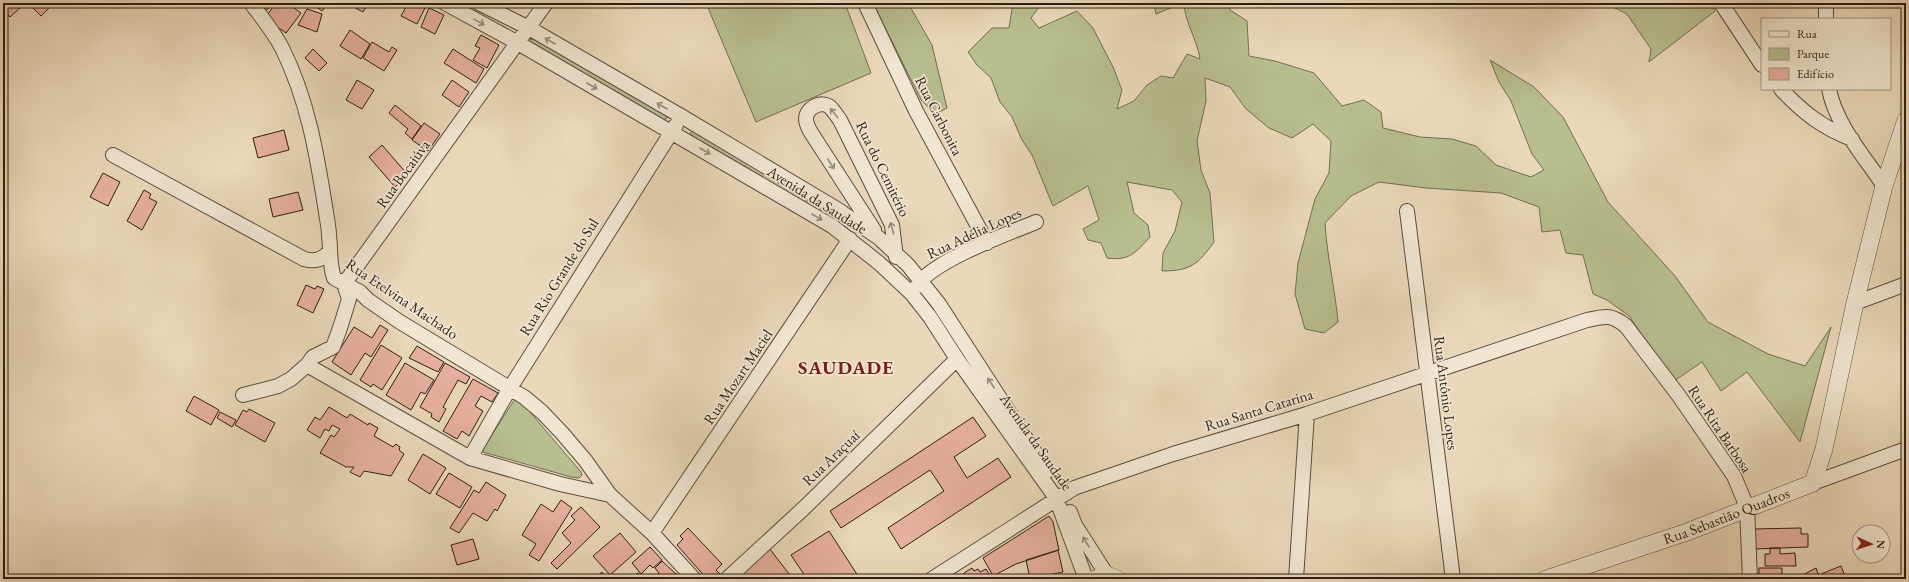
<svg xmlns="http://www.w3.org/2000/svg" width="1909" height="582" font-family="'EB Garamond',serif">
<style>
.green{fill:#b7be8f;stroke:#726e52}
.building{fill:#e7afa0;stroke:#2c1f14}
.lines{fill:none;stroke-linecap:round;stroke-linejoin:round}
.minor-casing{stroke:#5c4d3e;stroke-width:16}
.tertiary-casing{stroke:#5c4d3e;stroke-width:18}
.minor{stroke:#f1e6d2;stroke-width:14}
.tertiary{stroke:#f1e6d2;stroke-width:17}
.oneway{stroke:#988c7c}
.labels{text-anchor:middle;stroke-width:3.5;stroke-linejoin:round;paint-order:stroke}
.street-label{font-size:15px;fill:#2c1f14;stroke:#f1e6d2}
.district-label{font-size:19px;font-weight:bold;letter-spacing:1px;fill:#7a1f14;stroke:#f1e6d2}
</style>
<rect width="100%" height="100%" fill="#ead8ba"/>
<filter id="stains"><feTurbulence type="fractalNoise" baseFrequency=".005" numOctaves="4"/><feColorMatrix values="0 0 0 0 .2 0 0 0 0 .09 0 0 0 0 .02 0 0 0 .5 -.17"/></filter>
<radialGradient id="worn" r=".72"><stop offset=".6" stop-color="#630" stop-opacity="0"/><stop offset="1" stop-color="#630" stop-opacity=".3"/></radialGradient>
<!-- green -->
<path class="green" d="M706,3H845L871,73L756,122Z
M873,3H908L932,45L947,108L935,114L921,100Z
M1013,3H1042L1031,18L1039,28L1077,11L1093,28L1113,67L1122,90L1117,109L1134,101L1147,85L1161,76L1173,78L1187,54L1200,59C1197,39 1185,23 1184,3H1230V10L1247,21L1249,56L1275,61L1314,73L1342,106L1364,100L1381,112L1383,128L1420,137L1452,139L1476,146L1496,165L1531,177L1544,170L1532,154L1511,101L1499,82L1490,60L1534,87L1563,117L1608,202L1675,276L1708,322L1768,354L1805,366L1831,327L1800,442L1747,372L1721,391L1702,362L1674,381L1629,316L1607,300L1593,294L1583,255L1566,253L1560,230L1542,232L1539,207L1501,193L1426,188L1379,182L1351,196L1325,223C1327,257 1335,288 1338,322L1324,333L1305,329L1295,294L1298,263L1315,199L1329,173L1331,141L1313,124L1292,138L1269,128L1246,109L1230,87L1205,78L1206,101L1197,141L1201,170L1210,193L1214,242C1198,264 1191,271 1162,271L1163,253L1175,231L1182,202L1172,190L1127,182L1134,213L1148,225L1150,237C1135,253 1130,261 1107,258L1101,243L1088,240L1083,229L1099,220L1088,186L1053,206L1032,155L1022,140L1012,117L1000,102L991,78L977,65L968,52L992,28H1009Z
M1088,3H1114L1111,6L1090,7Z
M1154,3H1175V6L1156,14Z
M1605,3H1711L1715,11L1649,62L1651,49L1627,14Z
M531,39L538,41L666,114L667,118L663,120L529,42Z
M694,130L848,224L849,226L846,228L694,137L690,133L692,131Z
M515,399L524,405L581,472L582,475L579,478L571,477L483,452L484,447Z"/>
<!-- building -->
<path class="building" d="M8,3H15L20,8L10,17L3,10Z
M28,3H54L41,16Z
M256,3H273L264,13Z
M276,3H287L301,13L286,33L265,18Z
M311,3H328L322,11Z
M346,3H368L363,12Z
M408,3H420L426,6L417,24L401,16Z
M429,8L444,15L435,34L421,27Z
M307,9L322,14L317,32L298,25Z
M350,30L370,44L361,59L340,46Z
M481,35L499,45L487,68L473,60L480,48L475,46Z
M372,42L389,52L392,47L397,50L384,71L363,58Z
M313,49L327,63L319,71L305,58Z
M453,49L484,69L476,83L444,63Z
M357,80L374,90L362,109L346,100Z
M452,80L469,92L459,107L442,95Z
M395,105L421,126L412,139L405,133L408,129L389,113Z
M424,123L440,134L428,151L412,140Z
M284,130L289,150L258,158L253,138Z
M382,145L408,175L395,187L369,157Z
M103,173L120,182L108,206L90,197Z
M144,190L151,194L149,198L157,202L142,230L127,221Z
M298,192L303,210L273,217L269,199Z
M306,285L315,289L317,286L324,289L313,313L297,305Z
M380,325L388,330L371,357L365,353L351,375L332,362L354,327L372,338Z
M381,345L402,358L382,390L373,384L371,387L360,380Z
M417,346L444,362L438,372L409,358Z
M405,363L434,380L425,394L421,392L411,410L386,395Z
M445,363L470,377L466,384L458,380L443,407L446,409L439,422L431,417L432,414L420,407Z
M473,379L498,393L492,402L481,396L475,406L483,411L469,436L462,431L457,439L443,431Z
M194,396L219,410L211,425L186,411Z
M329,407L347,418L350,414L368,425L369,423L378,428L374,436L393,447L396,444L400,447L399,450L404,454L391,476L364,471L360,477L350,472L354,467H346L320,453L331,435L334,437L340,429L332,425L329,431L325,429L320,438L307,430L315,417L320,420Z
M249,409L275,423L265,442L235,425L243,410L247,412Z
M220,412L236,420L232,427L217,418Z
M973,417L986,436L954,457L967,478L998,458L1011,477L901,549L888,528L944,491L930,470L841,528L830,511Z
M423,454L446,468L430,494L408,480Z
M449,473L472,487L460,508L436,494Z
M486,482L506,495L497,511L495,509L487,521L473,513L459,533L450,528L474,490L479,493Z
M561,500L572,508L539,561L529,555L536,544L522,535L541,504L553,512Z
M581,507L600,527L557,569L551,563L571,543L562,533L575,520L571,516Z
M1049,516L1053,522L1059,550L1016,564L993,576L983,558Z
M688,528L722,564L716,570L722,576L719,579H707L677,545L683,539L680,536Z
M1801,528V534H1808V547L1754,549L1753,529Z
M829,531L860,579H807L791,555Z
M620,533L636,552L610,575L593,556Z
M473,539L479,559L457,565L451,545Z
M650,547L662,560L653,568L650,565L641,574L632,563Z
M769,548L793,579H737Z
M1770,548H1780V554L1795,553L1796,566H1765V554H1770Z
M1058,550L1063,572L1030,579L1026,560Z
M662,561L676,574L671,579H652L659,573L655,568Z
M1841,566L1846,579H1823L1821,574Z
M972,568L974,571L978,569L980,572L986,569L992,579H966L964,573Z
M1759,568H1782V579H1759Z
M1816,568L1820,579H1800L1799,577Z
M602,572L606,578L594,579Z
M638,573L642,579H630Z"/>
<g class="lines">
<!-- minor casing -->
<g class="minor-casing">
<path id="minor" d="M251,3C262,18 274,32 282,48C308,100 317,155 326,212C327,220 329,228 329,236C331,250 329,264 334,278L360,292L368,300L400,322L524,397L542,412L562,433L585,460L610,495L652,533L694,579
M445,3L518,43L832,226L879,263L912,294L930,317L957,359L1056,498L1086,579
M479,3L529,28L681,116L837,209L879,238L908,265L939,304L1047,471
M865,3L916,111L987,243
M1721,3L1762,65
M1826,3V19
M1781,89C1802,112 1823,128 1852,139
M1829,89C1836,125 1864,156 1884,186
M113,155L304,259C315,262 322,260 330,251
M1407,211L1453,579
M874,230L810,131C808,127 806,123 806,119C806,108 821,100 830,107C834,111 837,116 840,120L892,225L896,257
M917,286C932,261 1007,234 1036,222
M1855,303L1906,284
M307,365L470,458L560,484L610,495
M243,395L278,386L291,379L307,365L313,357L333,347L340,328L349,299L344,284L546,3
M470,458L510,388L676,125
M1813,483L1906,449
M1070,512L1075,525L1107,575
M652,533L850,239
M727,579L804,508L957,359
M932,579L1074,488L1173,454L1307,414L1587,320C1606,316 1611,314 1626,326L1679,396L1734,476L1747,507L1750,579
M1296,579L1307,414"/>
</g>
<!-- tertiary casing -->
<g class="tertiary-casing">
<g id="tertiary">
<path d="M1095,579L1107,575L1117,579"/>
<path id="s1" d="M1546,579L1687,532L1813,483L1824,449L1855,303L1884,186L1906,120"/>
</g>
</g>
<!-- minor -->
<use href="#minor" class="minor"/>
<!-- tertiary -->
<use href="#tertiary" class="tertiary"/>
</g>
<!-- one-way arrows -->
<defs><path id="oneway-shaft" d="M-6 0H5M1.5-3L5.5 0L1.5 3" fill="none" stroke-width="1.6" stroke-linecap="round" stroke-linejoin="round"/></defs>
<g class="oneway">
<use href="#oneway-shaft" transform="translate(479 22) rotate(29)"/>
<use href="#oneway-shaft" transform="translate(550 41) rotate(-150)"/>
<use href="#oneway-shaft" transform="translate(592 86) rotate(30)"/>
<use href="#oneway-shaft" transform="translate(662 106) rotate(-150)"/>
<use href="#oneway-shaft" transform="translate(834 113) rotate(-129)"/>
<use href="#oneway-shaft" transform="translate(705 151) rotate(30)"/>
<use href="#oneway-shaft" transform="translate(831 164) rotate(57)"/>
<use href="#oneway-shaft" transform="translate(817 217) rotate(30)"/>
<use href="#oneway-shaft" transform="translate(892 228) rotate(-106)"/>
<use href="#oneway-shaft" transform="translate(991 383) rotate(-123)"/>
<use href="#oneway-shaft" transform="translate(1086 542) rotate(-122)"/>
</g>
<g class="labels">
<!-- street labels -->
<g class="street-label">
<text transform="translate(939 116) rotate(63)" y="5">Rua Carbonita</text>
<text transform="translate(883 169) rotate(64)" y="5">Rua do Cemitério</text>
<text transform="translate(403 174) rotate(-54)" y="5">Rua Bocaiúva</text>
<text transform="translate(817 200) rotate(32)" y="5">Avenida da Saudade</text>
<text transform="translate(974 233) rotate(-25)" y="5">Rua Adélia Lopes</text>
<text transform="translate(559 277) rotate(-58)" y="5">Rua Rio Grande do Sul</text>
<text transform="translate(402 299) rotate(34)" y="5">Rua Etelvina Machado</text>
<text transform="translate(738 377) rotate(-56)" y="5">Rua Mozart Maciel</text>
<text transform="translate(1446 393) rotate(83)" y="5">Rua Antônio Lopes</text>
<text transform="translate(1259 410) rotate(-17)" y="5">Rua Santa Catarina</text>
<text transform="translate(1720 429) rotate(56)" y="5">Rua Rita Barbosa</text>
<text transform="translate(1036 442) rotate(55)" y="5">Avenida da Saudade</text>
<text transform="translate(831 458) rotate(-44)" y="5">Rua Araçuaí</text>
<text dy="5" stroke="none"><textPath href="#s1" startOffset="191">Rua Sebastião Quadros</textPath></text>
</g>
<!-- district labels -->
<g class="district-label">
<text x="846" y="374">SAUDADE</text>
</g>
</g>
<!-- margin -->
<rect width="1909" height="582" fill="none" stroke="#ead8ba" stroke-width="16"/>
<rect x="4" y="4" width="1901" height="574" fill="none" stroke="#2c1f14" stroke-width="2"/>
<rect x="8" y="8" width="1893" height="566" fill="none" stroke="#2c1f14"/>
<!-- legend -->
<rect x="1761" y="18" width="130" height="72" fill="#f1e6d2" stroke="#a29686"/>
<rect x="1769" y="31" width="20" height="6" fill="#f1e6d2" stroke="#a29686"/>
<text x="1797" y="38" font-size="12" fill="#2c1f14">Rua</text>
<rect x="1769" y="48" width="20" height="12" fill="#b7be8f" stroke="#a29686"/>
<text x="1797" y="58" font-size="12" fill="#2c1f14">Parque</text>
<rect x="1769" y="68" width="20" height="12" fill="#e7afa0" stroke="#a29686"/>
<text x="1797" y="78" font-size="12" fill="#2c1f14">Edifício</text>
<!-- north arrow -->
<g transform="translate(1871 544) rotate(93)"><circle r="19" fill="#f1e6d2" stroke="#a29686"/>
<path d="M0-3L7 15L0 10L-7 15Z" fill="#8f2418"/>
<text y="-6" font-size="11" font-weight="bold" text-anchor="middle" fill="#2c1f14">N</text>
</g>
<rect width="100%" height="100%" filter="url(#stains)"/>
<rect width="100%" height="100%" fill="url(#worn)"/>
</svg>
